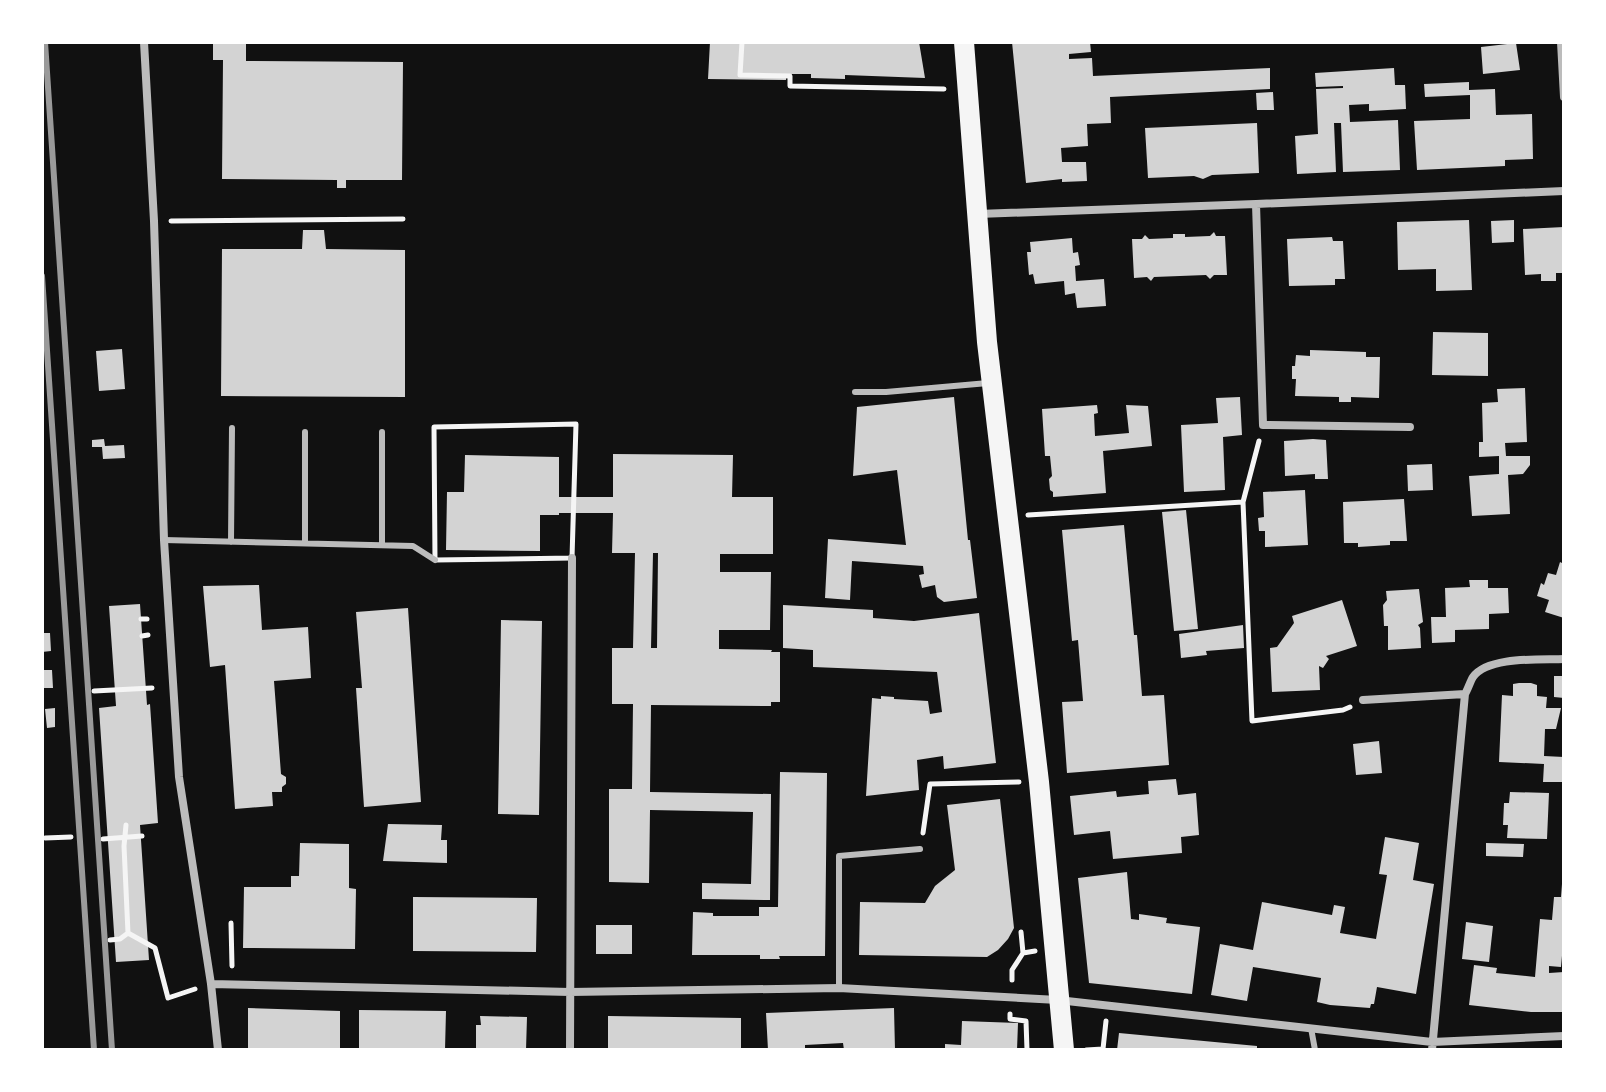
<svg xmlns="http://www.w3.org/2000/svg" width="1606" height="1092" font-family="Commissioner,sans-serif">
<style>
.building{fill:#d3d3d3;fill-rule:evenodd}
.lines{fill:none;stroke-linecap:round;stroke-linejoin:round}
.path{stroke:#f5f5f5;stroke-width:5}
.service{stroke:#bcbcbc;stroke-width:6}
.minor{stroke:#bcbcbc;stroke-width:8}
.primary{stroke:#f5f5f5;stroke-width:20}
.rail{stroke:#9a9a9a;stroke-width:6}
</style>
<rect width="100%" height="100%" fill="#111"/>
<!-- building -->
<path class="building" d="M213,42H246V61L403,62L402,180H346V188H337V180L222,179L223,60H213Z
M710,42H919L925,78L845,75V79L811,78V74H786V80L708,79Z
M1012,42H1090L1091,52L1069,54V59L1092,58L1093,76L1270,68V89L1110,97L1111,123L1087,124L1088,146L1061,148L1062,162H1086L1087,181L1062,182V179L1026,183Z
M1516,43L1520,70L1483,74L1481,47Z
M1394,68L1395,85H1405L1406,109L1369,111V104L1349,105L1350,122L1398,120L1400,170L1343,172L1341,123H1334L1336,172L1297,174L1295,136L1318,134L1316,89L1343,88V86L1316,87L1315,73Z
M1469,82V90L1495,89L1496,115L1532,114L1533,159L1505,160V166L1417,170L1414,121L1470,119V95L1425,97L1424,84Z
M1273,92L1274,110H1257L1256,93Z
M1257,123L1259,173L1212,175L1203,179L1194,176L1148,178L1145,128Z
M1469,220L1472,290L1436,291V269L1398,270L1397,222Z
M1514,220V242L1492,243L1491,221Z
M1564,227V273H1556V281H1541V274L1525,275L1523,229Z
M303,230H324L326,249L405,250V397L221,396L222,249H302Z
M1214,232L1216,236H1225L1227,275H1214L1210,279L1206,275L1154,277L1151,281L1147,277L1134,278L1132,239H1142L1145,235L1149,239L1173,238V234H1185V237L1210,236Z
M1332,237L1333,241H1343L1345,279H1335V285L1289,286L1287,239Z
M1072,238L1073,253L1078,252L1080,265L1075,266L1076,281L1104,279L1106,306L1077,308L1075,293L1065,295L1064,281L1035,284L1033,274L1029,275L1027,252H1031L1030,242Z
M1433,332L1488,333V376L1432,375Z
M122,349L125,389L99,391L96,351Z
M1310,350L1366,352V357H1380L1379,398L1351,397V402H1339V397L1295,396L1296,379H1292V366H1295L1296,355L1310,356Z
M1525,388L1527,442L1505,443L1506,456H1530V465L1523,474L1508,475L1510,514L1472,516L1469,476L1499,474V456L1479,457V442H1483L1482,403L1498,402L1497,389Z
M954,397L968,540H970L977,598L944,602L937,597L935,585L922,588L919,575L924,574L923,566L852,561L850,600L825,598L828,539L906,545L897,470L853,476L857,407Z
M1240,397L1242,435L1223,437L1225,490L1184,492L1181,425L1218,423L1216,398Z
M1097,405L1098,413L1094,414L1095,436L1129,433L1126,405L1148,406L1152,446L1103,451L1106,493L1053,497V492L1050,490L1049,479L1052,476L1050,456H1045L1042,409Z
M104,439L105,446L124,445L125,458L103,459L102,447H92V440Z
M1313,439L1326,440L1328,479H1315V474L1285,476L1284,441Z
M613,454L733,455L732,497H773V554H720V572H771L770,630H719V649L772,650L771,652H780V702H771V706L651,705L650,792L771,794L770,900L702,899V883L751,884L753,812L650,810L649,883L609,882V789H632L633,704H612V648H633L635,553H612L613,513H559V515H540V551L446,550L447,492H464L465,455L559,457V497H613ZM653,553H658L657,648H651Z
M1432,464L1433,490L1408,491L1407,465Z
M1305,490L1308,545L1265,547V531H1259L1258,518L1264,517L1263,492Z
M1404,499L1407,541H1390V545L1358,547V543H1344L1343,502Z
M1186,510L1198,629L1174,631L1162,512Z
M1124,525L1134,635H1137L1142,696L1164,695L1169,765L1067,773L1062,702L1083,701L1078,640L1072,641L1062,530Z
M1560,562L1564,564V618L1545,612L1549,600L1537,596L1541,583L1544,585L1548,573L1556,575Z
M1469,580H1488V588H1508L1509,613L1489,614V629L1455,630V642L1432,643L1431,617H1446L1445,588L1470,587Z
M259,585L262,630L308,627L311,678L274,681L281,774L286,777V784L282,787V792H272L273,806L235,809L225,665L210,667L203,586Z
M1419,589L1423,622L1418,625L1420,628L1421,648L1388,650V626H1384L1383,605L1387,600L1386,591Z
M1342,600L1357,646L1326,656L1329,659L1323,668L1319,666L1320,690L1272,692L1270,648L1277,647L1294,623L1292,616Z
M140,604L147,705L150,704L158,823L140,825L149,960L116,962L99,708L116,706L109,606Z
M783,605L873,610V618L914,621L979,613L996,763L944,769L943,756L917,760L919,790L866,796L872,698L881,699V696L894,697V699L928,701L930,714L942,712L937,672L813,667V650L783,648Z
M408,608L421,802L364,807L356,688H362L356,612Z
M501,620L542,621L539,815L498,814Z
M1243,625L1244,648L1206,651L1207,655L1181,658L1179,634Z
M42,633H50L51,651L42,652Z
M43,670H52L53,688H44Z
M1554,676H1564V698L1554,697Z
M1519,683H1531L1537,685V696L1547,697L1546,708H1561L1556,729H1545L1544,756L1564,757L1563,782H1543L1544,764L1499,762L1502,695L1513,696V684Z
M55,708V727L47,728L45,709Z
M1379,741L1382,773L1356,775L1353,744Z
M780,772L827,773L825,956H779L780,959H760V955H692L693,912L713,913V916H759V907H778Z
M1176,779L1178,795L1196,793L1199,835L1181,837L1182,853L1113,859L1110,831L1074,835L1070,796L1116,791L1117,797L1149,794L1148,781Z
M1510,792L1549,793L1547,839L1507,838L1508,825H1503L1504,803H1509Z
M1000,799L1014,928L1008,939L998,950L987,957L859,955L860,902L925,903L935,886L955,870L947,805Z
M388,824L442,825L441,840H447V863L383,861Z
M1385,837L1419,843L1413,880L1434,884L1416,994L1377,987L1374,1004H1371L1370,1008L1330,1005L1317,1002L1321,978L1253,967L1247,1001L1211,995L1220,944L1253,950L1262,902L1332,915L1334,905L1345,907L1340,933L1376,939L1387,875L1379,874Z
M300,843L349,844V888L356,889L355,949L243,948L244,887H291V876H299Z
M1486,843L1524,844L1523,857L1486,856Z
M1127,872L1131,919L1139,920V914L1167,918L1166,923L1200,927L1192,994L1089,983L1078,878Z
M1562,884H1564V933L1561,967L1549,966V973L1564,972V1012H1531L1469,1005L1474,965L1497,968L1496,973L1535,977L1540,919L1552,920L1554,897H1561Z
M413,897L537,898L536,952L413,951Z
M1466,922L1493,926L1489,962L1462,959Z
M596,925H632V954H596Z
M248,1008L340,1011V1050H248Z
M894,1008L895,1050H844L843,1043L805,1045V1050H768L766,1013Z
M359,1010L446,1011L445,1050H359Z
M480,1016L527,1017L526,1050H476V1025H481Z
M608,1016L741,1018V1050H608Z
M962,1021L1018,1023L1017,1050H945V1044L961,1045Z
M1119,1033L1257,1046V1050H1117Z"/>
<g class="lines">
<!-- path -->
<path class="path" d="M742,42L740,75L790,76V86L944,89
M171,221L403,219
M576,424L572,558L435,560L434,427Z
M1243,502L1252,721L1343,710L1350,707
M1028,515L1243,502L1259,441
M141,619H147
M142,636L148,635
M94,691L152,688
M126,825L124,846L128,933
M923,833L930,784L1019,782
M45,838L71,837
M103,839L142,836
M231,923L232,966
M1021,932L1023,953
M128,933L155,948L168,998L195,989
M110,940L120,939L128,933
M1012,980V970L1023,953L1035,951
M1010,1014V1019L1026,1021L1027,1050
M1086,1050L1103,1049L1106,1021"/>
<!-- service -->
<path class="service" d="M855,392H886L988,383
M382,432V545
M164,540L413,546L435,560
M231,542L232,428
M305,543V432
M839,988V856L920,849
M1311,1028L1315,1050"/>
<!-- minor -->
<path class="minor" d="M144,42L154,221L164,540L179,777L211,984L218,1050
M1561,42L1564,97
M1256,204L1263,425L1410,427
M978,214L1256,204L1564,191
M1363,700L1465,694
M211,984L570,992L839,988L1058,1000L1432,1042L1564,1036
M570,1050L572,558
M1432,1050L1465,694C1468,689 1470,682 1473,677C1488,656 1540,660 1564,659"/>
<!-- primary -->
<path class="primary" d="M964,42L987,342L1039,782L1064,1050"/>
<!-- rail -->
<path class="rail" d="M45,42L112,1050
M42,276L94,1050"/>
</g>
<!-- border -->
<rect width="1606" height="1092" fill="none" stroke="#ffffff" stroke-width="88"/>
</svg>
